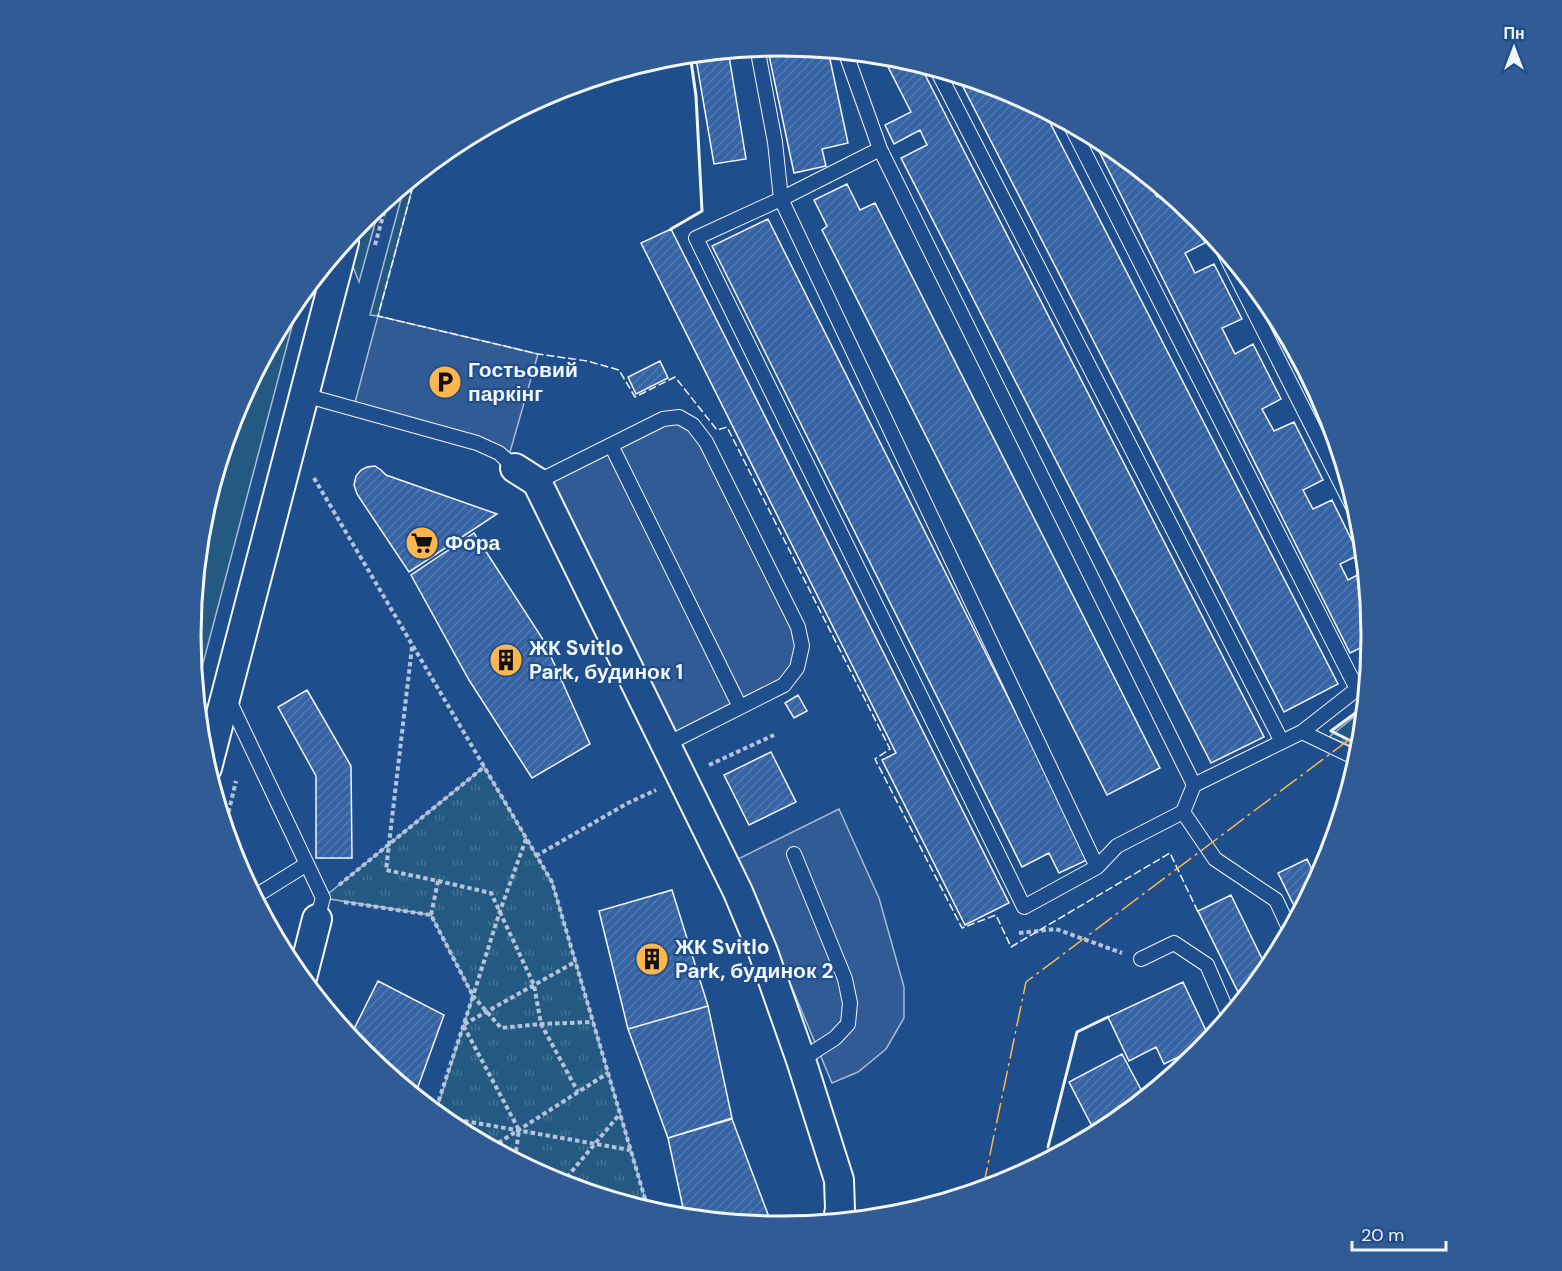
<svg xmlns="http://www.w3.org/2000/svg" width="1562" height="1271" font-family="'DM Sans',sans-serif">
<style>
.green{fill:#245a82;stroke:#a8bbd7;stroke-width:1.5}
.forest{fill:url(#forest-firs);stroke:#a8bbd7;stroke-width:1.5}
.park{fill:url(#park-tufts);stroke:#a8bbd7;stroke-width:1.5}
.parking{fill:#305b95;stroke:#a8bbd7;stroke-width:1.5}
.building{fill:url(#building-hatch);stroke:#f2f6ff;stroke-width:1.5}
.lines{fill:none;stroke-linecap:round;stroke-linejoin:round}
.lane-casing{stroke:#f2f6ff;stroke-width:16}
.street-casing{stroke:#f2f6ff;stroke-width:32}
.path{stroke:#b3c4dc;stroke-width:4;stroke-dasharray:4.5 3;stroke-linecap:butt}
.lane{stroke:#1f4e8c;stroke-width:14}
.street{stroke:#1f4e8c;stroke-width:28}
.fence{stroke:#f2f6ff;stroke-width:1.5;stroke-dasharray:8 3;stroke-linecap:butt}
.wall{stroke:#f2f6ff;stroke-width:3}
.power{stroke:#ffb74d;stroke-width:1.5;stroke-dasharray:21 4.5 3 4.5;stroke-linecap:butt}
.labels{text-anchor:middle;stroke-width:4.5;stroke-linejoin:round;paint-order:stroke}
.poi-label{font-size:21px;font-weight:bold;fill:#f2f6ff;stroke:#1f4e8c;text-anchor:start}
.rim{fill:none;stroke:#f2f6ff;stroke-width:3}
</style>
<defs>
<pattern id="forest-firs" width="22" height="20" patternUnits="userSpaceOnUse" patternTransform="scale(1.5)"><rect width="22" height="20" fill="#245a82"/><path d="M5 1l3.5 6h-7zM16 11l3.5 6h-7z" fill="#447295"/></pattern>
<pattern id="park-tufts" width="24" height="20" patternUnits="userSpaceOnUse" patternTransform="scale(1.5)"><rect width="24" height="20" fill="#245a82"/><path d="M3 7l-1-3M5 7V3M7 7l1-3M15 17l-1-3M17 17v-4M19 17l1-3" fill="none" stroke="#447295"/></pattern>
<pattern id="building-hatch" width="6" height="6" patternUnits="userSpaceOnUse" patternTransform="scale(1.5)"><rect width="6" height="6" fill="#3563a3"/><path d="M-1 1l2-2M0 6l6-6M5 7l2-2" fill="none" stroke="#537ab1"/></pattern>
</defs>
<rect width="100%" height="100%" fill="#1f4e8c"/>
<!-- green -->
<path class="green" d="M416,175L378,316L370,315L405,184Z
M380,205L359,282L351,262L363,219Z
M300,296L196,690L191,635L202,523L236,409L290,307Z"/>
<!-- forest -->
<path class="forest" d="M1364,709L1360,750L1329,737Z"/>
<!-- park -->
<path class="park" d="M484,767L552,882L648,1209L555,1181L453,1126L436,1112L473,996L431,915L323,898Z"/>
<!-- parking -->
<path class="parking" d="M378,316L538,354L510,452L353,410Z
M663,419L693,425L802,646L784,685L665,745L537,482Z
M839,809L879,898L904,987V1018L886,1049L858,1072L832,1083L738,859Z"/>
<!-- building -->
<path class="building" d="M781,45L828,50L848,143L822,149L826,166L794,173L767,46Z
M728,50L746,159L714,164L695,53Z
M882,55L897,56L919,63L1264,737L1211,763L901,158L927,145L920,130L894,144L885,125L911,112Z
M957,75L1007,90L1043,109L1338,684L1284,712Z
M1091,135L1109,145L1145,174L1157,197L1167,192L1189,210L1205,243L1185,253L1195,273L1214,264L1242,319L1222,328L1235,354L1253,344L1281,399L1262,409L1274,431L1294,422L1323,480L1303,490L1313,509L1332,500L1359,555L1340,564L1348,580L1365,571L1368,603L1361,606L1370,625L1371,643L1350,653Z
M847,184L860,210L875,203L1160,768L1107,795L822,230L827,226L814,200Z
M768,219L1089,859L1059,873L1049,853L1022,867L712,246Z
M671,229L1009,903L965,925L882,760L896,753L641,243Z
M1264,298L1272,308L1327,410L1337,445Z
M660,361L668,378L636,394L628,377Z
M375,466L381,470L386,475L497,514L409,572L357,494L354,485L356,476L361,470L367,467Z
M474,533L544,641L590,744L532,778L469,680L411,575Z
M307,690L351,766L352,858H316V776L278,707Z
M798,695L807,711L794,718L785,703Z
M771,752L796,802L749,825L724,775Z
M1307,859L1317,880L1298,914L1278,873Z
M672,890L708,1006L628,1029L599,911Z
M1231,895L1267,969L1242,1000L1198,911Z
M378,981L444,1015L415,1095L363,1053L350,1037Z
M1183,982L1210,1039L1206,1044L1164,1064L1156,1047L1129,1061L1108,1017Z
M708,1006L732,1118L668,1138L628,1029Z
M1122,1054L1145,1097L1109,1127L1096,1134L1069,1082Z
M732,1119L772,1225L685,1217L668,1138Z"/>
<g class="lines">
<!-- lane casing -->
<g class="lane-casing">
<path id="lane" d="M757,47L775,142L781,199L1097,867
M845,51L880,149L1194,785
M936,68L1282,742
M1070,124L1357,689
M880,149L781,199L696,238L1024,907L1097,867L1117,846L1183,812L1194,785L1302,732L1357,689L1367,683
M1220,244L1360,521
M304,395L477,443L499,453L515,468
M611,445L740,707
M537,482L663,419L679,417L693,425L706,442L798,627L802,646L797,668L784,685L665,745
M228,698L323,898L317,919
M1302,732L1358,759
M1183,812L1215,859L1276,900L1290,930
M794,854L845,979L850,1003L848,1024L835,1038L801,1060
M254,897L307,864
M1141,959L1174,943L1207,965L1229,1016"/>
</g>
<!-- street casing -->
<g class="street-casing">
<path id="street" d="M515,468L537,482L738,892L763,952L801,1060L839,1180L840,1209L838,1220
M207,768L344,242
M302,978L317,919"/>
</g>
<!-- path -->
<path class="path" d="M375,245L388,198
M314,478L552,882L648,1209
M412,647L386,870L438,881L431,915
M709,765L774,735
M225,827L236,781
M526,839L500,911L473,996L501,1028L541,1024L593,1022
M536,856L628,803L656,790
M438,881L491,893L534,985L541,1024L578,1092
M339,885L484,767
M344,902L431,915L473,996L435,1112
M1019,933L1056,929L1122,953
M442,1117L630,1150
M492,1147L608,1073
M515,1159L519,1130L463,1025L575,962
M562,1183L619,1115"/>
<!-- lane -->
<use href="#lane" class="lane"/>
<!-- street -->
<use href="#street" class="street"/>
<!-- fence -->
<path class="fence" d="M416,175L378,316L538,354L587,361L619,370L635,397L675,377L717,430L727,427L890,749L875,759L962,928L996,915L1011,947L1170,853L1199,914"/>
<!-- wall -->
<path class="wall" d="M671,229L702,211L696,96L690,54
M1361,746L1331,731L1365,706
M1048,1147L1077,1032L1108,1017"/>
<!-- power -->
<path class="power" d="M1261,295L1336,441
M983,1188L1026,982L1362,730"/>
</g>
<!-- icons -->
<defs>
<g id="parking-disc" transform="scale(1.725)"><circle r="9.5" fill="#ffb74d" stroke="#1f4e8c"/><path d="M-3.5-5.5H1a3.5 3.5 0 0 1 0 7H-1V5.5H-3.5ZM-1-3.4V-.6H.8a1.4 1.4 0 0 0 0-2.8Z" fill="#111"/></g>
<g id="supermarket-disc" transform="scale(1.725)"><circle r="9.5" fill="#ffb74d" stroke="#1f4e8c"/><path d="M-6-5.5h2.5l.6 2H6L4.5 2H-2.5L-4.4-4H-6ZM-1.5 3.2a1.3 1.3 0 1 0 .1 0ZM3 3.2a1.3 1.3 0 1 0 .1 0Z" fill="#111"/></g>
<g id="building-disc" transform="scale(1.725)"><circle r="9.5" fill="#ffb74d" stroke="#1f4e8c"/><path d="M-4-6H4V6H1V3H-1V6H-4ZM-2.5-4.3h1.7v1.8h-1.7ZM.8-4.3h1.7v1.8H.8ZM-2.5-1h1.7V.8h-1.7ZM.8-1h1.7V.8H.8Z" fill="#111"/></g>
</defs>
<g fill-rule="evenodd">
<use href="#parking-disc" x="445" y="382"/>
<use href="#supermarket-disc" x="422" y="543"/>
<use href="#building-disc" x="506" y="660"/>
<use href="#building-disc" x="652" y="959"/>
</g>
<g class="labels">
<!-- poi labels -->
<g class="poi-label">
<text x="468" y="377">Гостьовий<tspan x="468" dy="24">паркінг</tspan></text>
<text x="445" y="550">Фора</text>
<text x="529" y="655">ЖК Svitlo<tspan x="529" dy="24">Park, будинок 1</tspan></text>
<text x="675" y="954">ЖК Svitlo<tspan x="675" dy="24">Park, будинок 2</tspan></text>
</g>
</g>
<!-- crop -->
<path d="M0 0H1562V1271H0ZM201 636a580 580 0 1 1 1160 0a580 580 0 1 1-1160 0Z" fill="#305b95" fill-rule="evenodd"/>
<path class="rim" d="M201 636a580 580 0 1 1 1160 0a580 580 0 1 1-1160 0Z"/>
<!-- north arrow -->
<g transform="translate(1514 48)" stroke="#1f4e8c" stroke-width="4.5" paint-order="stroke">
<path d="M0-4.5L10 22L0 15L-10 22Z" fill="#f2f6ff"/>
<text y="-9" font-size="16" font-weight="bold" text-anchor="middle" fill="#f2f6ff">Пн</text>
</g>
<!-- scale -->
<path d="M1352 1241v9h94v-9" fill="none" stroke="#f2f6ff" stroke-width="3"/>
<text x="1361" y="1241" font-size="18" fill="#f2f6ff" stroke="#1f4e8c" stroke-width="4.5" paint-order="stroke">20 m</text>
</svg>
